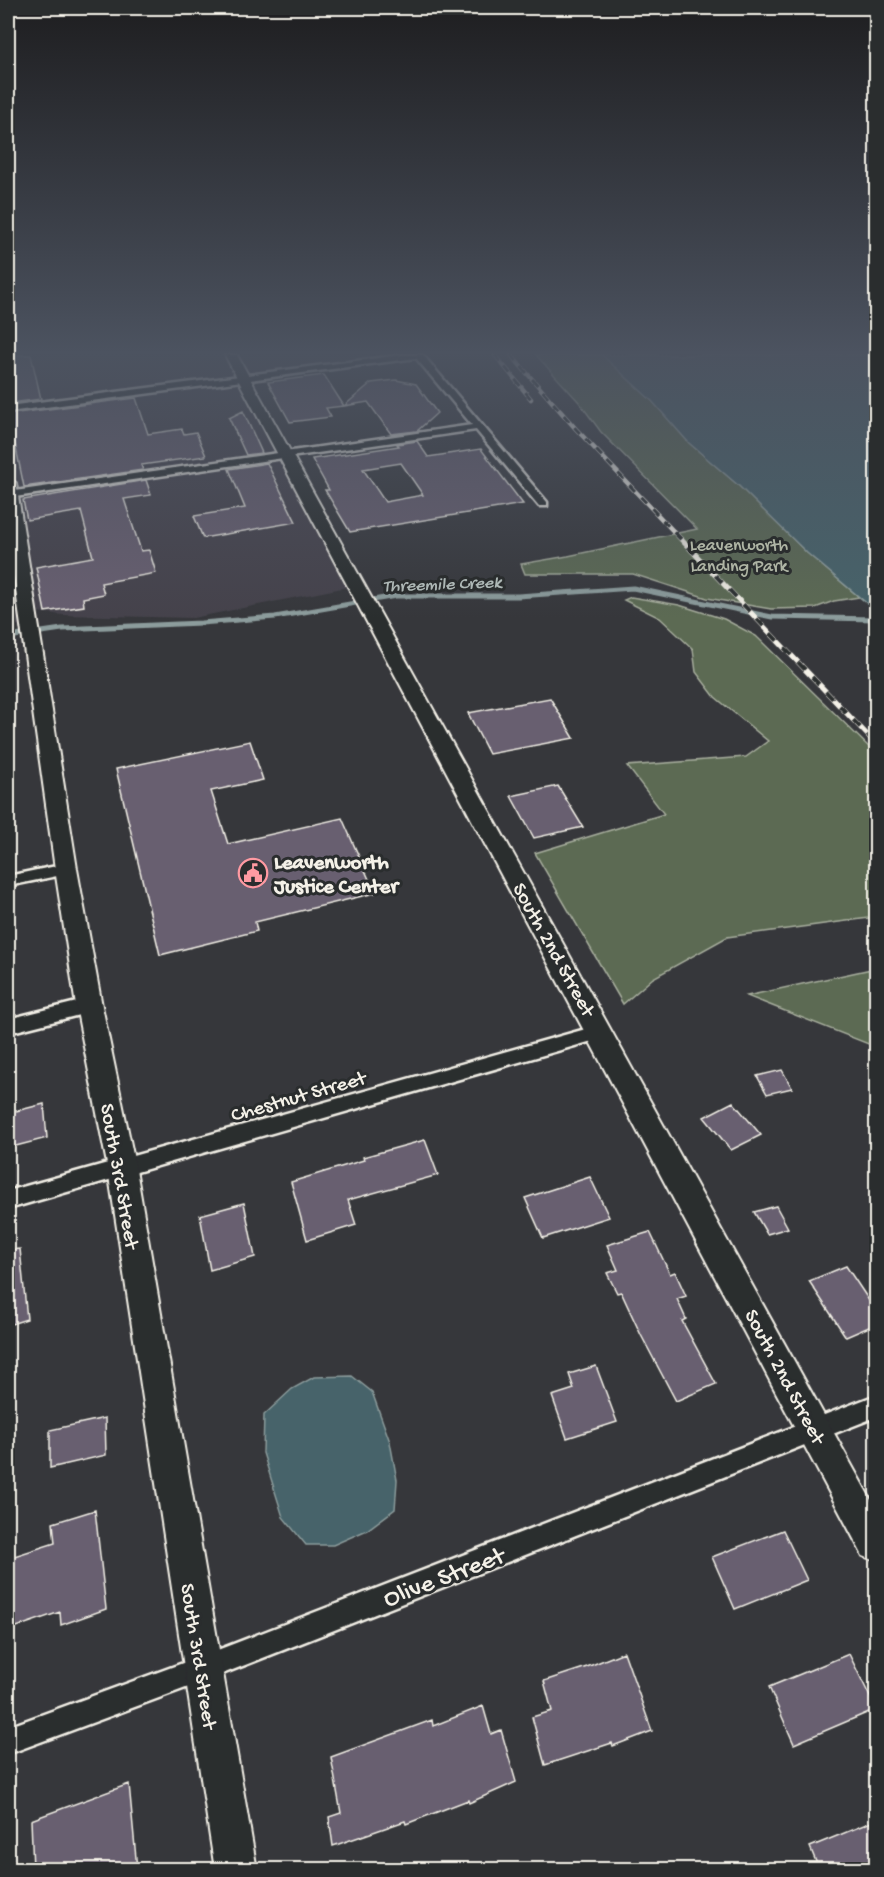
<svg xmlns="http://www.w3.org/2000/svg" width="884" height="1877" font-family="'Gochi Hand',sans-serif">
<style>
.built{fill:#45434b}
.green{fill:#5b6b53;stroke:#a8ae9e;stroke-width:1.5}
.water{fill:#46636a;stroke:#8c9c9c;stroke-width:1.5}
.lines{fill:none;stroke-linecap:round;stroke-linejoin:round}
.stream{stroke:#8c9c9c;stroke-width:5}
.building{fill:#675f70;stroke:#f4f1e8;stroke-width:1.5;fill-rule:evenodd}
.street-casing{stroke:#f4f1e8;stroke-width:5}
.secondary-casing{stroke:#f4f1e8;stroke-width:4}
.street{fill:#2a2d2e;fill-rule:evenodd}
.secondary{fill:#2a2d2e;fill-rule:evenodd}
.rail-far1-casing{stroke:#f4f1e8;stroke-width:4.5}
.rail-casing{stroke:#f4f1e8;stroke-width:5}
.rail-far1{stroke:#2a2d2e;stroke-width:3;stroke-dasharray:8;stroke-linecap:butt}
.rail{stroke:#2a2d2e;stroke-width:4;stroke-dasharray:10;stroke-linecap:butt}
.labels{text-anchor:middle;stroke-width:6;stroke-linejoin:round;paint-order:stroke}
.far-park-label{font-size:18px;fill:#afb5a5;stroke:#2a2d2e}
.far-water-label{font-size:18px;font-style:italic;fill:#aeb8b6;stroke:#2a2d2e}
.poi-label{font-size:21px;font-weight:bold;fill:#f4f1e8;stroke:#2a2d2e;text-anchor:start}
.street-label{font-size:21px;fill:#f4f1e8;stroke:#2a2d2e}
.near-street-label{font-size:26px;fill:#f4f1e8;stroke:#2a2d2e}
</style>
<rect width="100%" height="100%" fill="#36373b"/>
<filter id="ink" filterUnits="userSpaceOnUse"><feTurbulence type="fractalNoise" baseFrequency=".0167" numOctaves="2"/><feDisplacementMap in="SourceGraphic" scale="12" xChannelSelector="R" yChannelSelector="G"/><feConvolveMatrix kernelMatrix="1 2 1 2 8 2 1 2 1" color-interpolation-filters="sRGB"/></filter>
<g filter="url(#ink)">
<!-- built -->
<path class="built" d="M8,355H418L243,379L357,585L193,618L63,615L28,611L29,623L8,627Z"/>
<!-- green -->
<path class="green" d="M536,355H602L652,401L689,443L739,486L807,553L859,597L834,601L815,608L771,609L707,598L633,574H525L521,564L568,556L697,529L601,432L579,402Z
M631,597L679,605L724,619L756,636L876,754V917L727,937L653,978L623,1004L535,853L664,814L627,766L746,757L768,741L715,697L696,672L693,649L660,618L624,600Z
M876,968V1047L747,996Z"/>
<!-- water -->
<path class="water" d="M602,355H876V611L807,553L739,486L689,443L652,401Z
M352,1376L372,1392L390,1442L397,1480L395,1509L367,1530L333,1545H306L283,1517L263,1453L264,1415L292,1389L314,1377Z"/>
<g class="lines">
<!-- stream -->
<path class="stream" d="M8,637L62,629L201,623L275,617L396,596H518L633,588L772,617L876,619"/>
</g>
<!-- building -->
<path class="building" d="M8,355H31L41,399L11,403L8,381Z
M324,375L344,406L326,408L331,417L290,422L268,382Z
M396,380L416,384L437,413L417,431L391,434L368,402L344,406L371,383Z
M136,398L148,434L182,429L184,434L196,432L206,456L141,465L143,470L24,487L9,414Z
M243,411L262,453L246,455L229,418Z
M417,441L428,457L481,449L523,504L350,532L325,490H329L312,459L399,446L397,444ZM401,463L423,495L385,502L363,469Z
M267,463L296,522L203,538L194,516L245,508L229,469Z
M146,480L151,495L124,499L141,551L149,550L156,573L101,583L104,594L83,598L84,606L45,612L36,567L93,557L81,511L27,520L23,500Z
M550,698L574,738L489,754L468,713Z
M250,741L263,780L211,791L228,844L342,818L375,893L255,922L257,931L160,955L116,769Z
M558,786L583,827L534,838L511,796Z
M782,1070L792,1088L767,1094L757,1076Z
M733,1102L761,1135L731,1150L704,1117Z
M44,1104L47,1138L8,1148V1113Z
M425,1140L438,1175L348,1200L356,1225L307,1240L291,1182L364,1160L363,1157Z
M590,1177L609,1217L543,1238L525,1198Z
M244,1203L255,1257L210,1270L200,1215Z
M776,1206L788,1228L767,1234L754,1212Z
M650,1232L670,1274L675,1272L686,1296L677,1299L686,1319L682,1321L716,1384L676,1401L641,1335L621,1292L617,1293L607,1273L618,1270L607,1245Z
M20,1249L27,1319L8,1325V1250Z
M846,1266L876,1311V1324L846,1337L809,1281Z
M596,1366L617,1422L567,1438L552,1396L574,1389L569,1374Z
M105,1418L106,1455L50,1468V1430Z
M95,1510L106,1609L61,1625L60,1612L8,1630V1558L55,1543L53,1523Z
M783,1530L807,1580L735,1609L712,1557Z
M624,1652L652,1731L613,1746L612,1743L545,1765L532,1717L552,1711L544,1681L587,1667Z
M849,1654L876,1709L794,1744L769,1687Z
M483,1706L491,1734L501,1730L516,1782L469,1803L468,1800L406,1824L405,1821L333,1846L329,1817L341,1813L331,1757L432,1720L433,1726Z
M129,1784L137,1869H33L31,1820Z
M876,1820V1869H819L810,1847Z"/>
<g class="lines">
<!-- street casing -->
<g class="street-casing">
<path id="street" d="M401,355H423L547,502V506H539L476,430L8,498V492L472,425L416,358L8,412V406Z
M66,864L72,865L74,869L72,873L8,886V876Z
M89,999L95,1001L98,1006L95,1011L8,1033V1019Z
M600,1025L606,1027L609,1032L606,1037L8,1209V1191Z
M876,1395V1417L202,1682L8,1754V1727L202,1656Z"/>
</g>
<!-- secondary casing -->
<g class="secondary-casing">
<path id="secondary" d="M225,355H237L876,1509V1561L863,1556Z
M8,478L16,483L77,869L102,1006L136,1169L257,1870H215L108,1169L76,1006L55,869L8,533Z"/>
</g>
<!-- street -->
<use href="#street" class="street"/>
<!-- secondary -->
<use href="#secondary" class="secondary"/>
<!-- rail-far1 casing -->
<g class="rail-far1-casing">
<path id="rail-far1" d="M495,355L531,399
M511,355L576,429L676,534"/>
</g>
<!-- rail casing -->
<g class="rail-casing">
<path id="rail" d="M674,532L876,744"/>
</g>
<!-- rail-far1 -->
<use href="#rail-far1" class="rail-far1"/>
<!-- rail -->
<use href="#rail" class="rail"/>
</g>
</g>
<!-- sky -->
<linearGradient id="sky" x2="0" y2="1"><stop stop-color="#1e1e20"/><stop offset="0.57" stop-color="#4c5360"/><stop offset="1" stop-color="#4c5360" stop-opacity="0"/></linearGradient>
<rect width="884" height="618" fill="url(#sky)"/>
<!-- icons -->
<defs>
<g id="civic-ring" transform="scale(1.5)"><circle r="9.5" fill="#2a2d2e" stroke="#ff9aa2" stroke-width="1.5"/><path d="M-.6-6.5H3V-4.5H.6V-3L4-1V1h2V6H-6V1h2V-1L-.6-3ZM-1.2 2.5V6h2.4V2.5Z" fill="#ff9aa2"/></g>
</defs>
<g fill-rule="evenodd">
<use href="#civic-ring" x="253" y="873"/>
</g>
<g class="labels">
<!-- far-park labels -->
<g class="far-park-label">
<text x="739" y="550">Leavenworth<tspan x="739" dy="21">Landing Park</tspan></text>
</g>
<!-- far-water labels -->
<g class="far-water-label">
<text transform="translate(442 583) rotate(-2)" y="6">Threemile Creek</text>
</g>
<!-- poi labels -->
<g class="poi-label">
<text x="274" y="868">Leavenworth<tspan x="274" dy="24">Justice Center</tspan></text>
</g>
<!-- street labels -->
<g class="street-label">
<text transform="translate(555 949) rotate(61)" y="7">South 2nd Street</text>
<text transform="translate(298 1095) rotate(-16)" y="7">Chestnut Street</text>
<text transform="translate(121 1176) rotate(80)" y="7">South 3rd Street</text>
<text transform="translate(786 1376) rotate(62)" y="7">South 2nd Street</text>
<text transform="translate(200 1656) rotate(81)" y="7">South 3rd Street</text>
</g>
<!-- near-street labels -->
<g class="near-street-label">
<text transform="translate(443 1575) rotate(-21)" y="9">Olive Street</text>
</g>
</g>
<!-- margin -->
<rect width="884" height="1877" fill="none" stroke="#2a2d2e" stroke-width="30"/>
<rect x="15" y="15" width="854" height="1847" fill="none" stroke="#f4f1e8" stroke-width="2" filter="url(#ink)"/>
</svg>
